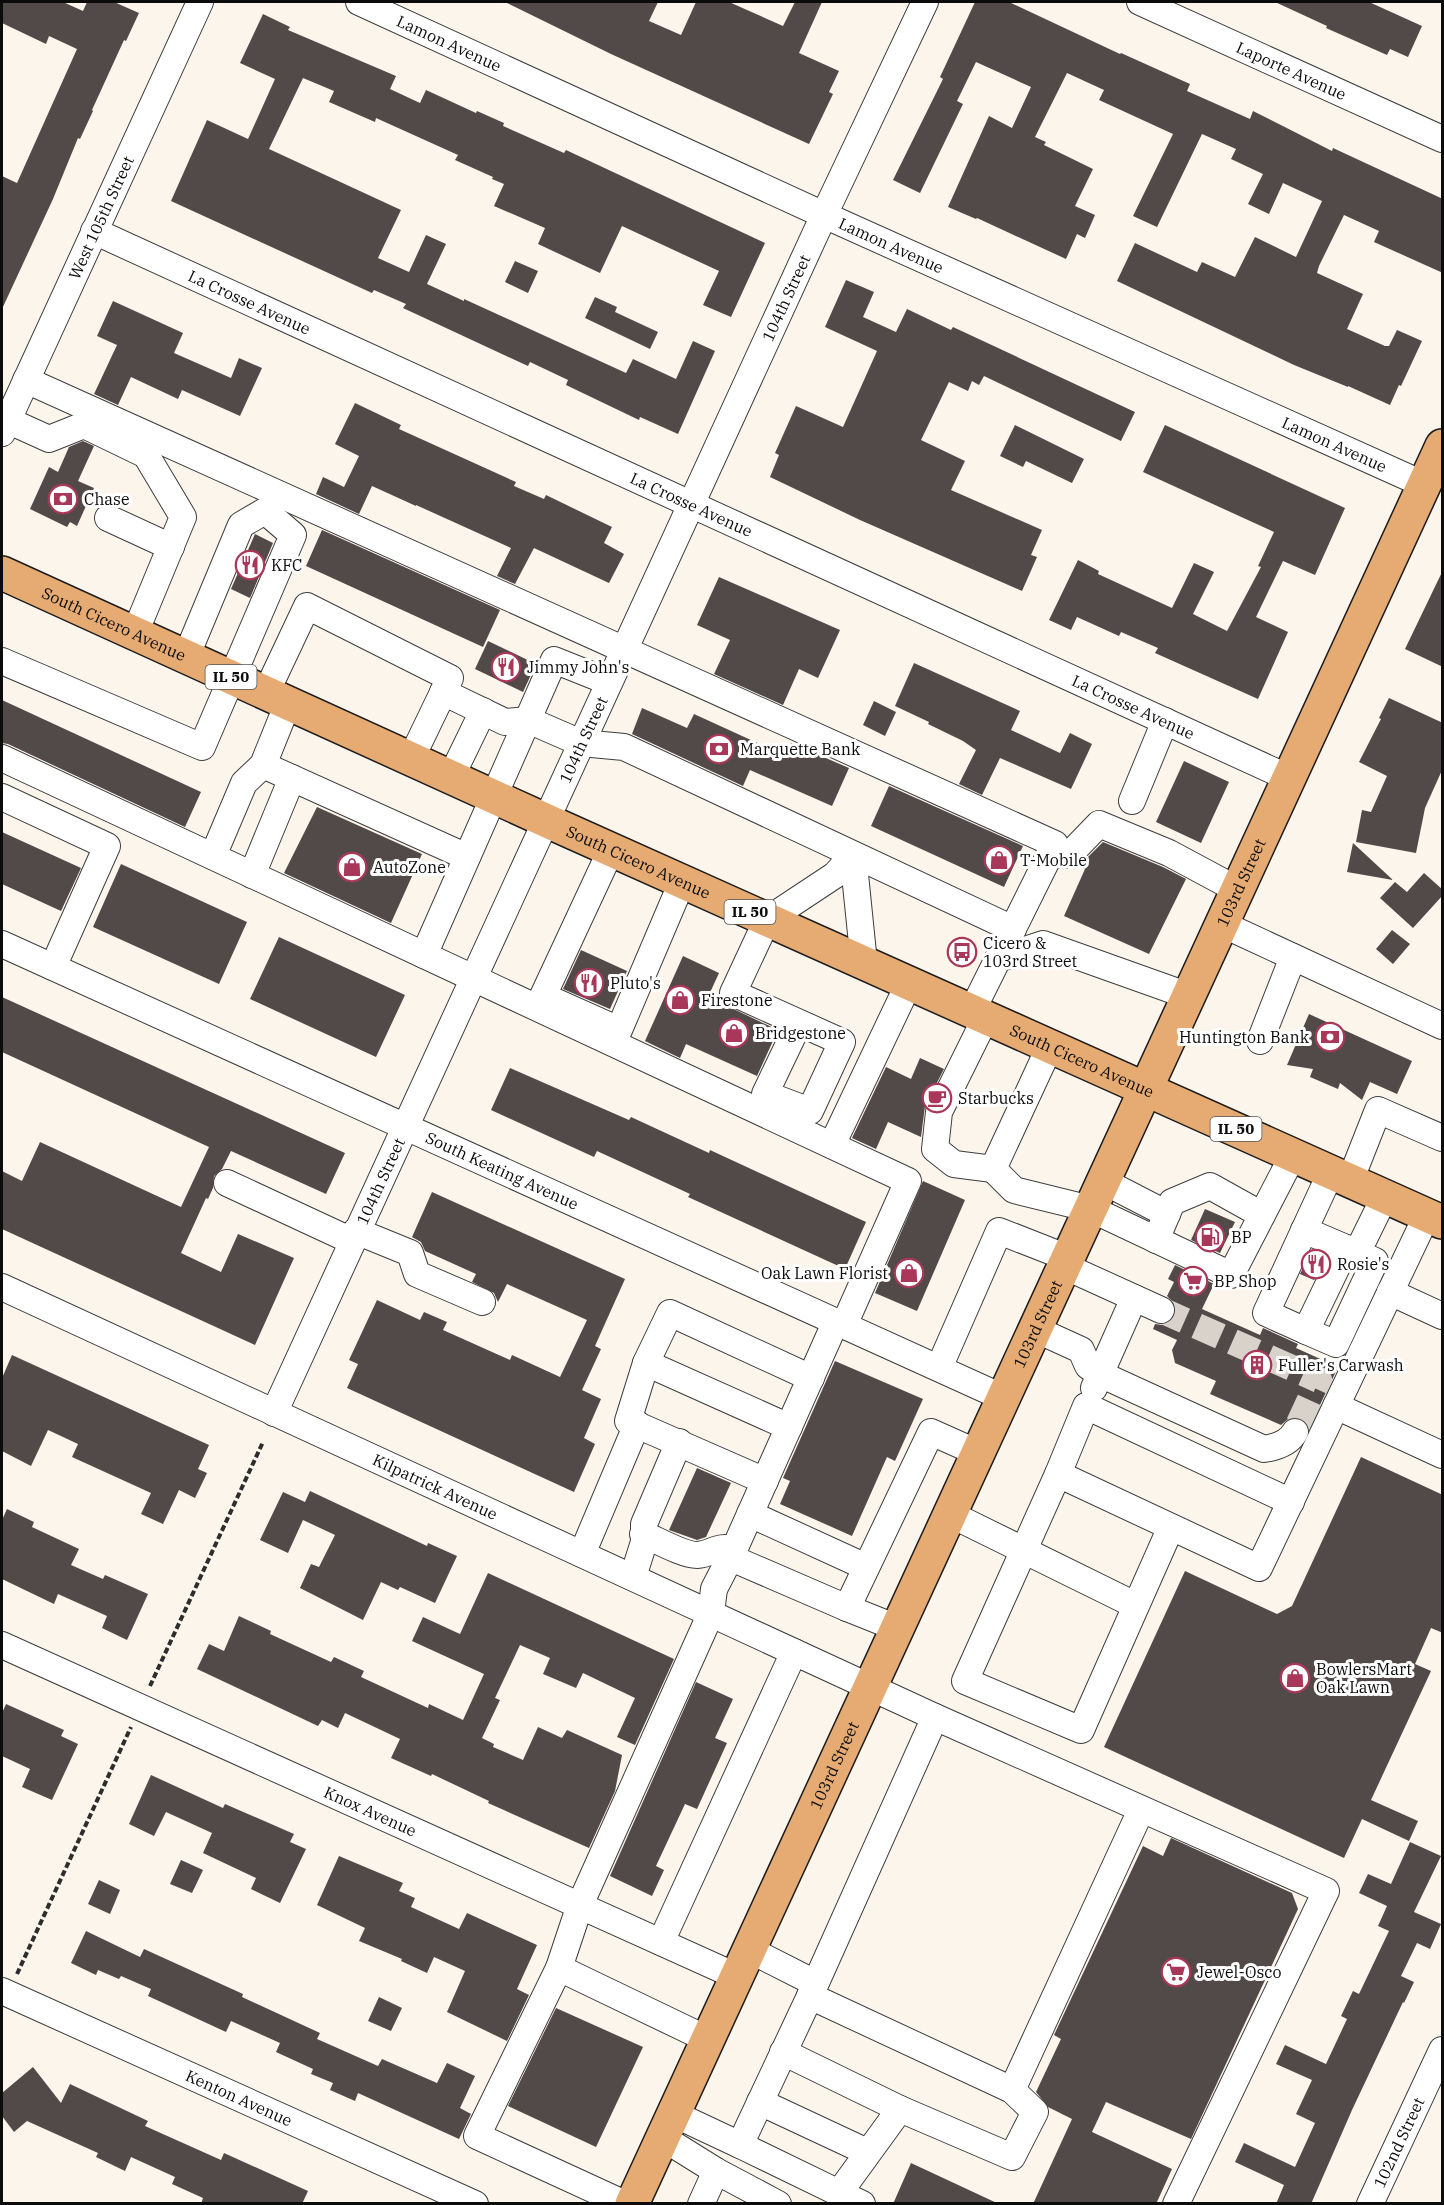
<svg xmlns="http://www.w3.org/2000/svg" width="1444" height="2205" font-family="'IBM Plex Serif',serif">
<style>
.building{fill:#524a49}
.lines{fill:none;stroke-linecap:round;stroke-linejoin:round}
.minor-tunnel{stroke:#d8d2ca;stroke-width:26;stroke-dasharray:26 13;stroke-linecap:butt}
.minor-casing{stroke:#3e3e3e;stroke-width:28}
.major-casing{stroke:#1c1c1c;stroke-width:36}
.path{stroke:#2d2d2d;stroke-width:4;stroke-dasharray:6 3;stroke-linecap:butt}
.minor{stroke:#fff;stroke-width:26}
.major{stroke:#e6ab73;stroke-width:33}
.labels{text-anchor:middle;stroke-width:6;stroke-linejoin:round;paint-order:stroke}
.shield{fill:#fff;stroke:#545454;stroke-width:1.5}
.shield-label{font-size:15px;font-weight:bold;fill:#0b0b0b}
.street-label{font-size:16px;fill:#0b0b0b;stroke:#fff}
.poi-label{font-size:16px;fill:#0b0b0b;stroke:#fff;text-anchor:start}
</style>
<rect width="100%" height="100%" fill="#fcf5ec"/>
<!-- building -->
<path class="building" d="M2,2H63L83,11L87,2H114L139,13L126,41L124,40L92,110L93,111L80,139L78,138L53,199L2,309V176L17,183L77,49L49,36L46,44L2,23Z
M505,2H658L649,21L681,35L696,2H729L783,26L795,2H822L799,53L839,71L829,92L833,94L809,144L611,54Z
M975,2H1009L1120,54L1121,53L1190,84L1187,91L1250,119L1253,111L1332,151L1333,148L1443,199V273L1374,242L1379,231L1344,215L1319,266L1317,273L1363,294L1347,329L1385,346H1389L1397,330L1422,341L1401,386L1399,385L1390,405L1348,386V387L1294,365L1117,281L1135,243L1197,272L1202,262L1235,277L1255,237L1296,257L1322,201L1283,183L1269,214L1248,204L1263,174L1231,159L1236,149L1202,134L1157,227L1133,216L1173,134L1099,100L1104,90L1067,73L1035,137L1046,142L1044,145L1093,169L1075,206L1095,215L1085,238L1077,234L1066,259L977,218L976,219L948,207L989,116L1012,128L1031,87L976,62L957,101L963,104L920,193L893,180L943,79L940,77Z
M1275,2H1369L1422,26L1408,57L1390,49L1387,55L1326,28L1327,26Z
M263,14L290,27L288,30L396,76L390,89L420,103L426,90L476,113L477,111L504,123L503,126L564,153L566,150L765,243L731,317L703,305L719,271L622,226L600,273L538,244L545,228L494,206L504,184L492,179L493,177L455,160L458,155L376,118L375,122L329,102L334,91L303,78L269,149L401,210L378,258L409,272L426,235L446,244L427,284L464,301V299L626,373L633,359L676,379L693,341L715,351L678,434L640,417L639,420L566,385L568,380L530,362L528,366L403,308L406,304L374,290L372,293L171,201L207,120L248,139L275,79L240,63Z
M515,261L538,271L528,293L505,282Z
M846,280L874,292L863,317L896,332L907,309L951,330L953,327L1135,412L1121,441L984,376L979,385L972,381L968,391L949,382L921,440L965,461L951,490L1042,530L1031,555L1037,557L1022,591L860,520L770,477L779,455L775,453L796,406L843,427L877,351L825,327Z
M595,297L617,307L615,312L658,332L650,349L585,318Z
M113,301L183,333L174,353L231,378L239,358L262,368L240,416L182,390L178,399L131,377L118,405L94,394L117,345L97,336Z
M355,403L401,425L399,429L516,482L514,486L544,499L546,495L612,527L604,543L624,554L609,583L534,548L515,584L497,576L511,548L416,505V506L372,486L359,514L316,494L323,477L344,487L359,456L335,444Z
M1015,425L1084,459L1072,483L1026,461L1023,467L1000,456Z
M1165,425L1345,508L1315,575L1283,561L1256,617L1288,632L1258,699L1155,653L1158,648L1121,632L1119,636L1077,617L1071,630L1049,620L1078,560L1099,571L1098,574L1172,608L1194,563L1214,572L1193,614L1227,631L1261,567L1258,566L1274,532L1143,472Z
M83,441L94,446L78,481L94,488L77,526L70,522L67,527L30,509L49,467L58,472L69,447Z
M322,530L500,610L483,647L306,566Z
M255,534L273,543L250,598L231,589Z
M1443,570V667L1405,649Z
M719,577L840,630L818,678L799,669L783,705L714,674L730,640L697,625Z
M488,641L536,664L523,692L475,669Z
M914,663L1020,711L1011,730L1060,753L1070,733L1092,744L1071,789L1000,758L982,795L959,784L976,750L963,741L928,724L929,722L895,706Z
M1389,698L1443,723V768L1425,808L1416,853L1356,842L1362,810L1371,812L1387,776L1359,762L1381,719L1379,718Z
M2,700L201,792L185,827L8,744L2,743Z
M874,701L896,712L885,736L863,725Z
M642,708L687,728L694,714L786,756L791,743L849,768L832,806L750,770L743,786L632,734Z
M1184,761L1229,782L1201,843L1156,822Z
M889,786L1023,846L1004,887L871,826Z
M317,807L422,854L391,923L284,873Z
M2,832L81,868L61,911L2,884Z
M1103,842L1163,867L1186,879L1149,954L1064,916L1085,869L1080,866L1081,864Z
M1353,843L1393,880L1347,872Z
M121,864L247,922L219,984L93,927Z
M1424,873L1443,890V895L1413,928L1380,898L1395,882L1407,892Z
M1392,930L1410,944L1393,964L1376,949Z
M279,937L405,995L376,1057L250,999Z
M581,950L627,971L610,1009L563,989Z
M683,956L719,973L708,997L778,1030L757,1076L686,1044L680,1058L645,1041Z
M2,997L345,1153L326,1194L231,1151L222,1169L214,1176L213,1188L208,1199L206,1198L181,1253L221,1272L238,1234L294,1258L255,1345L2,1229V1171L22,1181L40,1142L181,1207L209,1147L2,1052Z
M1309,1014L1412,1061L1397,1094L1370,1082L1362,1100L1340,1083L1338,1089L1310,1077L1313,1069L1287,1065Z
M920,1058L944,1069L925,1106L921,1137L888,1122L876,1149L852,1138L886,1067L911,1079Z
M510,1068L629,1120L631,1117L709,1153L710,1150L866,1222L845,1269L688,1197L690,1194L597,1151L594,1157L491,1110Z
M923,1181L965,1200L917,1311L875,1293Z
M432,1192L625,1279L595,1346L601,1349L582,1390L601,1399L584,1438L595,1444L574,1492L347,1388L358,1364L349,1360L377,1300L420,1320L424,1312L447,1322L443,1330L510,1360L512,1355L560,1377L587,1320L507,1284L498,1302L494,1293L472,1282L476,1274L425,1251L421,1242L412,1237Z
M1205,1209L1235,1222L1220,1253L1191,1240Z
M1312,1250L1326,1256L1314,1280L1300,1274Z
M1175,1265L1214,1284L1202,1309L1260,1335L1263,1328L1298,1344L1296,1348L1338,1367L1309,1428L1304,1420L1296,1417L1288,1419L1281,1425L1210,1394L1216,1381L1175,1363L1172,1350L1177,1340L1153,1329L1155,1324L1162,1325L1169,1322L1175,1316L1176,1309L1173,1302L1167,1296L1174,1282L1168,1279Z
M12,1355L209,1445L198,1469L207,1473L195,1498L179,1490L163,1524L141,1514L151,1493L72,1457L78,1444L48,1430L31,1466L2,1451V1378Z
M835,1361L923,1399L895,1461L887,1457L852,1536L780,1504L790,1481L783,1478Z
M1361,1457L1443,1495V1633L1431,1628L1415,1664L1431,1671L1371,1800L1418,1821L1409,1841L1362,1819L1344,1858L1104,1747L1185,1571L1277,1614L1292,1606Z
M697,1468L731,1483L706,1537L697,1540L669,1530Z
M310,1491L427,1546L428,1543L457,1556L435,1603L400,1587L398,1590L381,1582L363,1620L300,1588L311,1564L319,1567L335,1535L303,1520L288,1553L260,1540L283,1492L305,1502Z
M7,1509L34,1522L32,1527L79,1549L71,1565L103,1579L105,1575L148,1594L127,1640L102,1628L107,1616L58,1594L54,1604L2,1579V1520Z
M488,1573L674,1659L635,1745L617,1737L635,1698L583,1673L576,1688L543,1674L550,1658L520,1645L495,1698L500,1700L482,1738L494,1744L493,1747L523,1760L538,1727L562,1738L567,1730L622,1755L615,1791L589,1848L488,1803L489,1801L432,1774L431,1776L391,1758L400,1739L345,1713L338,1728L322,1720L318,1726L197,1669L209,1644L224,1651L239,1616L271,1631L270,1634L331,1662L334,1657L364,1671L361,1677L428,1708L429,1704L463,1720L484,1674L412,1641L423,1617L460,1634Z
M696,1682L733,1699L715,1738L727,1743L697,1809L685,1804L656,1866L664,1870L652,1896L610,1876Z
M6,1704L64,1730L61,1736L78,1744L52,1800L22,1787L30,1769L2,1756V1713Z
M151,1775L223,1808L225,1804L294,1834L290,1842L306,1849L280,1903L251,1889L256,1878L203,1853L212,1833L166,1812L154,1836L129,1824Z
M1171,1838L1292,1893L1298,1909L1191,2139L1106,2102L1092,2132L1172,2169L1156,2204H1033L1072,2119L1048,2107L1036,2092L1061,2039L1054,2035L1143,1846L1163,1856Z
M1410,1842L1441,1856L1414,1912L1441,1924L1430,1949L1417,1943L1401,1976L1414,1982L1404,2003L1403,2002L1352,2110L1311,2204H1276L1284,2185L1235,2162L1244,2143L1295,2167L1315,2123L1296,2114L1312,2080L1276,2064L1285,2045L1326,2064L1347,2019L1341,2016L1353,1991L1359,1994L1389,1931L1378,1926L1387,1906L1359,1893L1368,1874L1391,1884Z
M339,1856L403,1883L399,1891L415,1898L411,1907L459,1929L467,1913L537,1945L517,1989L529,1995L507,2041L447,2012L465,1971L434,1957L427,1973L401,1961L402,1959L359,1941L365,1928L317,1905Z
M181,1860L203,1870L192,1893L170,1884Z
M99,1880L120,1890L110,1914L88,1904Z
M86,1931L140,1957L144,1949L243,1994L242,1997L320,2033L317,2039L378,2066L382,2059L437,2083L447,2063L475,2076L460,2108L471,2114L459,2139L358,2093L355,2101L330,2090L333,2083L311,2074L313,2069L276,2052L280,2043L231,2021L226,2032L148,1996L151,1989L121,1976L119,1979L98,1970L96,1975L71,1963Z
M379,1997L402,2008L391,2031L368,2021Z
M556,2008L643,2047L596,2147L508,2106Z
M33,2067L61,2103L70,2084L148,2121L145,2126L221,2160L224,2153L308,2191L302,2204H201L203,2198L172,2184L175,2177L131,2157L125,2171L96,2157L98,2153L27,2121L14,2132L2,2116V2093Z
M911,2163L999,2204H893Z"/>
<g class="lines">
<!-- minor-tunnel -->
<path class="minor-tunnel" d="M1161,1310L1319,1380L1295,1432"/>
<!-- minor casing -->
<g class="minor-casing">
<g id="minor">
<path id="s1" d="M359,2L824,215L1425,485"/>
<path id="s2" d="M1140,2L1442,139"/>
<path id="s3" d="M94,231L1289,778"/>
<path d="M26,380L1055,844L972,1011"/>
<path d="M7,420L49,439L84,425L146,455L183,517L135,633"/>
<path id="s4" d="M2,433L200,2"/>
<path d="M108,518L171,547"/>
<path d="M2,661L202,747L293,535L265,511L241,525L186,657"/>
<path d="M443,692L505,722L528,720L581,743L624,747L1013,929"/>
<path d="M266,693L307,606L450,678L411,759"/>
<path d="M2,758L908,1181L844,1325"/>
<path d="M263,765L467,857"/>
<path d="M451,777L483,711"/>
<path d="M2,797L107,846L53,967"/>
<path d="M1132,801L1165,721"/>
<path d="M611,850L543,996L619,1030L682,882"/>
<path d="M1049,855H1069L1099,824L1169,853L1238,890"/>
<path d="M213,856L244,783L263,765L288,703"/>
<path d="M252,875L292,778"/>
<path d="M1222,924L1442,1026"/>
<path id="s5" d="M2,944L1004,1398"/>
<path d="M424,955L554,660L609,682"/>
<path d="M998,959L1043,944L1189,996"/>
<path d="M986,1017L939,1112L935,1149L954,1164L993,1169"/>
<path d="M799,1023L765,1094L810,1111L842,1042L733,993L767,920L835,875L853,855L864,963"/>
<path d="M1260,1041L1293,957"/>
<path d="M1050,1046L993,1169L1014,1190L1091,1209L1231,1275L1293,1155"/>
<path d="M832,1145L909,983"/>
<path d="M1331,1172L1266,1313L1306,1331L1346,1248L1357,1253L1385,1196"/>
<path d="M1103,1181L1167,1214"/>
<path d="M1350,1181L1378,1110L1442,1138"/>
<path d="M227,1183L352,1241"/>
<path d="M1304,1230L1346,1248"/>
<path d="M356,1231L410,1253L417,1274L482,1302"/>
<path d="M1156,1240L1172,1202L1210,1186L1262,1215"/>
<path d="M1064,1266L1161,1310"/>
<path id="s6" d="M2,1287L935,1717L1326,1891L1176,2204"/>
<path d="M1390,1292L1442,1316"/>
<path d="M1035,1329L1081,1350L1088,1366L1100,1374L1264,1449C1277,1447 1289,1443 1295,1432"/>
<path d="M1306,1331L1336,1344L1375,1261L1357,1253"/>
<path d="M646,1363L789,1427"/>
<path d="M939,1368L999,1231L1068,1258"/>
<path d="M1094,1388L1134,1298"/>
<path d="M1336,1406L1442,1455"/>
<path id="s7" d="M274,1413L824,215L925,2"/>
<path d="M1058,1474L1086,1406L1291,1502"/>
<path d="M765,1481L628,1421L646,1363L670,1313L811,1378"/>
<path d="M750,1514L866,1567"/>
<path d="M950,1514L1135,1605"/>
<path d="M1171,1527L1081,1730L965,1681L1058,1474L1259,1568L1427,1215"/>
<path d="M643,1534C657,1540 683,1555 697,1555C712,1554 719,1544 734,1550"/>
<path d="M582,1554L637,1424"/>
<path d="M729,1557L847,1608L897,1628"/>
<path d="M633,1577L644,1542V1524L679,1442"/>
<path d="M847,1608L931,1432L978,1453"/>
<path id="s8" d="M2,1645L738,1977"/>
<path d="M661,1942L794,1652"/>
<path d="M750,1950L815,1983"/>
<path d="M559,1968L580,1905L711,1613L714,1589L734,1550L836,1321"/>
<path id="s9" d="M2,1991L475,2204"/>
<path d="M783,2052L900,2109"/>
<path d="M1012,2090L1141,1810"/>
<path d="M760,2102L867,2152"/>
<path d="M674,2114L740,2145L810,1996L935,1717"/>
<path d="M663,2138L716,2171L778,2204"/>
<path d="M740,2145L839,2193L900,2109L1012,2157L1035,2112L1012,2090L810,1996"/>
<path d="M839,2193L862,2204"/>
<path d="M625,2204L477,2136L559,1968L709,2040"/>
<path d="M701,2204L716,2171"/>
<path id="s10" d="M1370,2204L1442,2050"/>
</g>
</g>
<!-- major casing -->
<g class="major-casing">
<g id="major">
<path id="s11" d="M2,573L545,820L1442,1222"/>
<path id="s12" d="M632,2204L1442,446"/>
</g>
</g>
<!-- path -->
<path class="path" d="M150,1686L263,1442
M17,1974L131,1727"/>
<!-- minor -->
<use href="#minor" class="minor"/>
<!-- major -->
<use href="#major" class="major"/>
</g>
<!-- icons -->
<defs>
<g id="bank-ring" transform="scale(1.5)"><circle r="9.5" fill="#fff" stroke="#a8375a" stroke-width="1.5"/><path d="M-6-4H6V4H-6ZM0-2.3a2.3 2.3 0 1 0 0 4.6a2.3 2.3 0 1 0 0-4.6Z" fill="#a8375a"/></g>
<g id="restaurant-ring" transform="scale(1.5)"><circle r="9.5" fill="#fff" stroke="#a8375a" stroke-width="1.5"/><path d="M-5-6h1v4h1v-4h1v4h1v-4h1v5L-1.5 .5V6h-2V.5L-5-1ZM5-6V6H3V1.5H1.5Q1.5-4 5-6Z" fill="#a8375a"/></g>
<g id="shop-ring" transform="scale(1.5)"><circle r="9.5" fill="#fff" stroke="#a8375a" stroke-width="1.5"/><path d="M-5-2.5h2.3a2.7 3.5 0 0 1 5.4 0H5L5.5 6h-11ZM-1.5-2.5h3a1.5 2.3 0 0 0-3 0Z" fill="#a8375a"/></g>
<g id="bus-ring" transform="scale(1.5)"><circle r="9.5" fill="#fff" stroke="#a8375a" stroke-width="1.5"/><path d="M-5-6H5V4H4V6H2V4H-2V6H-4V4H-5ZM-3.5-4V0h7V-4ZM-3.5 1.2v1.5H-2V1.2ZM2 1.2v1.5H3.5V1.2Z" fill="#a8375a"/></g>
<g id="cafe-ring" transform="scale(1.5)"><circle r="9.5" fill="#fff" stroke="#a8375a" stroke-width="1.5"/><path d="M-5.5-4.5H6V0H3Q3 3.5 0 3.5H-2.5Q-5.5 3.5-5.5 0ZM3-3.2v2h1.7v-2ZM-6 4.5H4V6H-6Z" fill="#a8375a"/></g>
<g id="fuel-ring" transform="scale(1.5)"><circle r="9.5" fill="#fff" stroke="#a8375a" stroke-width="1.5"/><path d="M-5.5-6h7V0h2V4h1.3V-2.5L3-4.5l.8-.8L6-3V5H2.5V1h-1V6h-7ZM-4.2-4.7v3.2H.2V-4.7Z" fill="#a8375a"/></g>
<g id="supermarket-ring" transform="scale(1.5)"><circle r="9.5" fill="#fff" stroke="#a8375a" stroke-width="1.5"/><path d="M-6-5.5h2.5l.6 2H6L4.5 2H-2.5L-4.4-4H-6ZM-1.5 3.2a1.3 1.3 0 1 0 .1 0ZM3 3.2a1.3 1.3 0 1 0 .1 0Z" fill="#a8375a"/></g>
<g id="building-ring" transform="scale(1.5)"><circle r="9.5" fill="#fff" stroke="#a8375a" stroke-width="1.5"/><path d="M-4-6H4V6H1V3H-1V6H-4ZM-2.5-4.3h1.7v1.8h-1.7ZM.8-4.3h1.7v1.8H.8ZM-2.5-1h1.7V.8h-1.7ZM.8-1h1.7V.8H.8Z" fill="#a8375a"/></g>
</defs>
<g fill-rule="evenodd">
<use href="#bank-ring" x="63" y="499"/>
<use href="#restaurant-ring" x="250" y="565"/>
<use href="#restaurant-ring" x="506" y="667"/>
<use href="#bank-ring" x="719" y="749"/>
<use href="#shop-ring" x="999" y="860"/>
<use href="#shop-ring" x="352" y="867"/>
<use href="#bus-ring" x="962" y="952"/>
<use href="#restaurant-ring" x="589" y="983"/>
<use href="#shop-ring" x="680" y="1000"/>
<use href="#shop-ring" x="734" y="1033"/>
<use href="#bank-ring" x="1330" y="1037"/>
<use href="#cafe-ring" x="937" y="1098"/>
<use href="#fuel-ring" x="1210" y="1237"/>
<use href="#restaurant-ring" x="1316" y="1264"/>
<use href="#shop-ring" x="909" y="1273"/>
<use href="#supermarket-ring" x="1193" y="1281"/>
<use href="#building-ring" x="1257" y="1365"/>
<use href="#shop-ring" x="1295" y="1678"/>
<use href="#supermarket-ring" x="1176" y="1972"/>
</g>
<g class="labels">
<!-- shield labels -->
<g class="shield">
<rect x="205.5" y="665" width="51" height="24" rx="4.5"/>
<rect x="724.5" y="900" width="51" height="24" rx="4.5"/>
<rect x="1210.5" y="1117" width="51" height="24" rx="4.5"/>
</g>
<g class="shield-label">
<text x="231" y="682">IL 50</text>
<text x="750" y="917">IL 50</text>
<text x="1236" y="1134">IL 50</text>
</g>
<!-- street labels -->
<g class="street-label">
<text dy="6" stroke="none"><textPath href="#s1" startOffset="99">Lamon Avenue</textPath></text>
<text dy="6" stroke="none"><textPath href="#s2" startOffset="166">Laporte Avenue</textPath></text>
<text dy="6" stroke="none"><textPath href="#s4" startOffset="237">West 105th Street</textPath></text>
<text dy="6" stroke="none"><textPath href="#s1" startOffset="585">Lamon Avenue</textPath></text>
<text dy="6" stroke="none"><textPath href="#s7" startOffset="1227">104th Street</textPath></text>
<text dy="6" stroke="none"><textPath href="#s3" startOffset="171">La Crosse Avenue</textPath></text>
<text dy="6" stroke="none"><textPath href="#s1" startOffset="1071">Lamon Avenue</textPath></text>
<text dy="6" stroke="none"><textPath href="#s3" startOffset="657">La Crosse Avenue</textPath></text>
<text dy="6" stroke="none"><textPath href="#s11" startOffset="123">South Cicero Avenue</textPath></text>
<text dy="6" stroke="none"><textPath href="#s3" startOffset="1143">La Crosse Avenue</textPath></text>
<text dy="6" stroke="none"><textPath href="#s7" startOffset="741">104th Street</textPath></text>
<text dy="6" stroke="none"><textPath href="#s11" startOffset="699">South Cicero Avenue</textPath></text>
<text dy="6" stroke="none"><textPath href="#s12" startOffset="1455">103rd Street</textPath></text>
<text dy="6" stroke="none"><textPath href="#s11" startOffset="1185">South Cicero Avenue</textPath></text>
<text dy="6" stroke="none"><textPath href="#s5" startOffset="549">South Keating Avenue</textPath></text>
<text dy="6" stroke="none"><textPath href="#s7" startOffset="255">104th Street</textPath></text>
<text dy="6" stroke="none"><textPath href="#s12" startOffset="969">103rd Street</textPath></text>
<text dy="6" stroke="none"><textPath href="#s6" startOffset="477">Kilpatrick Avenue</textPath></text>
<text dy="6" stroke="none"><textPath href="#s12" startOffset="483">103rd Street</textPath></text>
<text dy="6" stroke="none"><textPath href="#s8" startOffset="404">Knox Avenue</textPath></text>
<text dy="6" stroke="none"><textPath href="#s9" startOffset="260">Kenton Avenue</textPath></text>
<text dy="6" stroke="none"><textPath href="#s10" startOffset="68">102nd Street</textPath></text>
</g>
<!-- poi labels -->
<g class="poi-label">
<text x="84" y="505">Chase</text>
<text x="271" y="571">KFC</text>
<text x="527" y="673">Jimmy John's</text>
<text x="740" y="755">Marquette Bank</text>
<text x="1020" y="866">T-Mobile</text>
<text x="373" y="873">AutoZone</text>
<text x="983" y="949">Cicero &amp;<tspan x="983" dy="18">103rd Street</tspan></text>
<text x="610" y="989">Pluto's</text>
<text x="701" y="1006">Firestone</text>
<text x="755" y="1039">Bridgestone</text>
<text x="1309" y="1043" text-anchor="end">Huntington Bank</text>
<text x="958" y="1104">Starbucks</text>
<text x="1231" y="1243">BP</text>
<text x="1337" y="1270">Rosie's</text>
<text x="888" y="1279" text-anchor="end">Oak Lawn Florist</text>
<text x="1214" y="1287">BP Shop</text>
<text x="1278" y="1371">Fuller's Carwash</text>
<text x="1316" y="1675">BowlersMart<tspan x="1316" dy="18">Oak Lawn</tspan></text>
<text x="1197" y="1978">Jewel-Osco</text>
</g>
</g>
<!-- border -->
<rect width="1444" height="2205" fill="none" stroke="#0b0b0b" stroke-width="6"/>
</svg>
